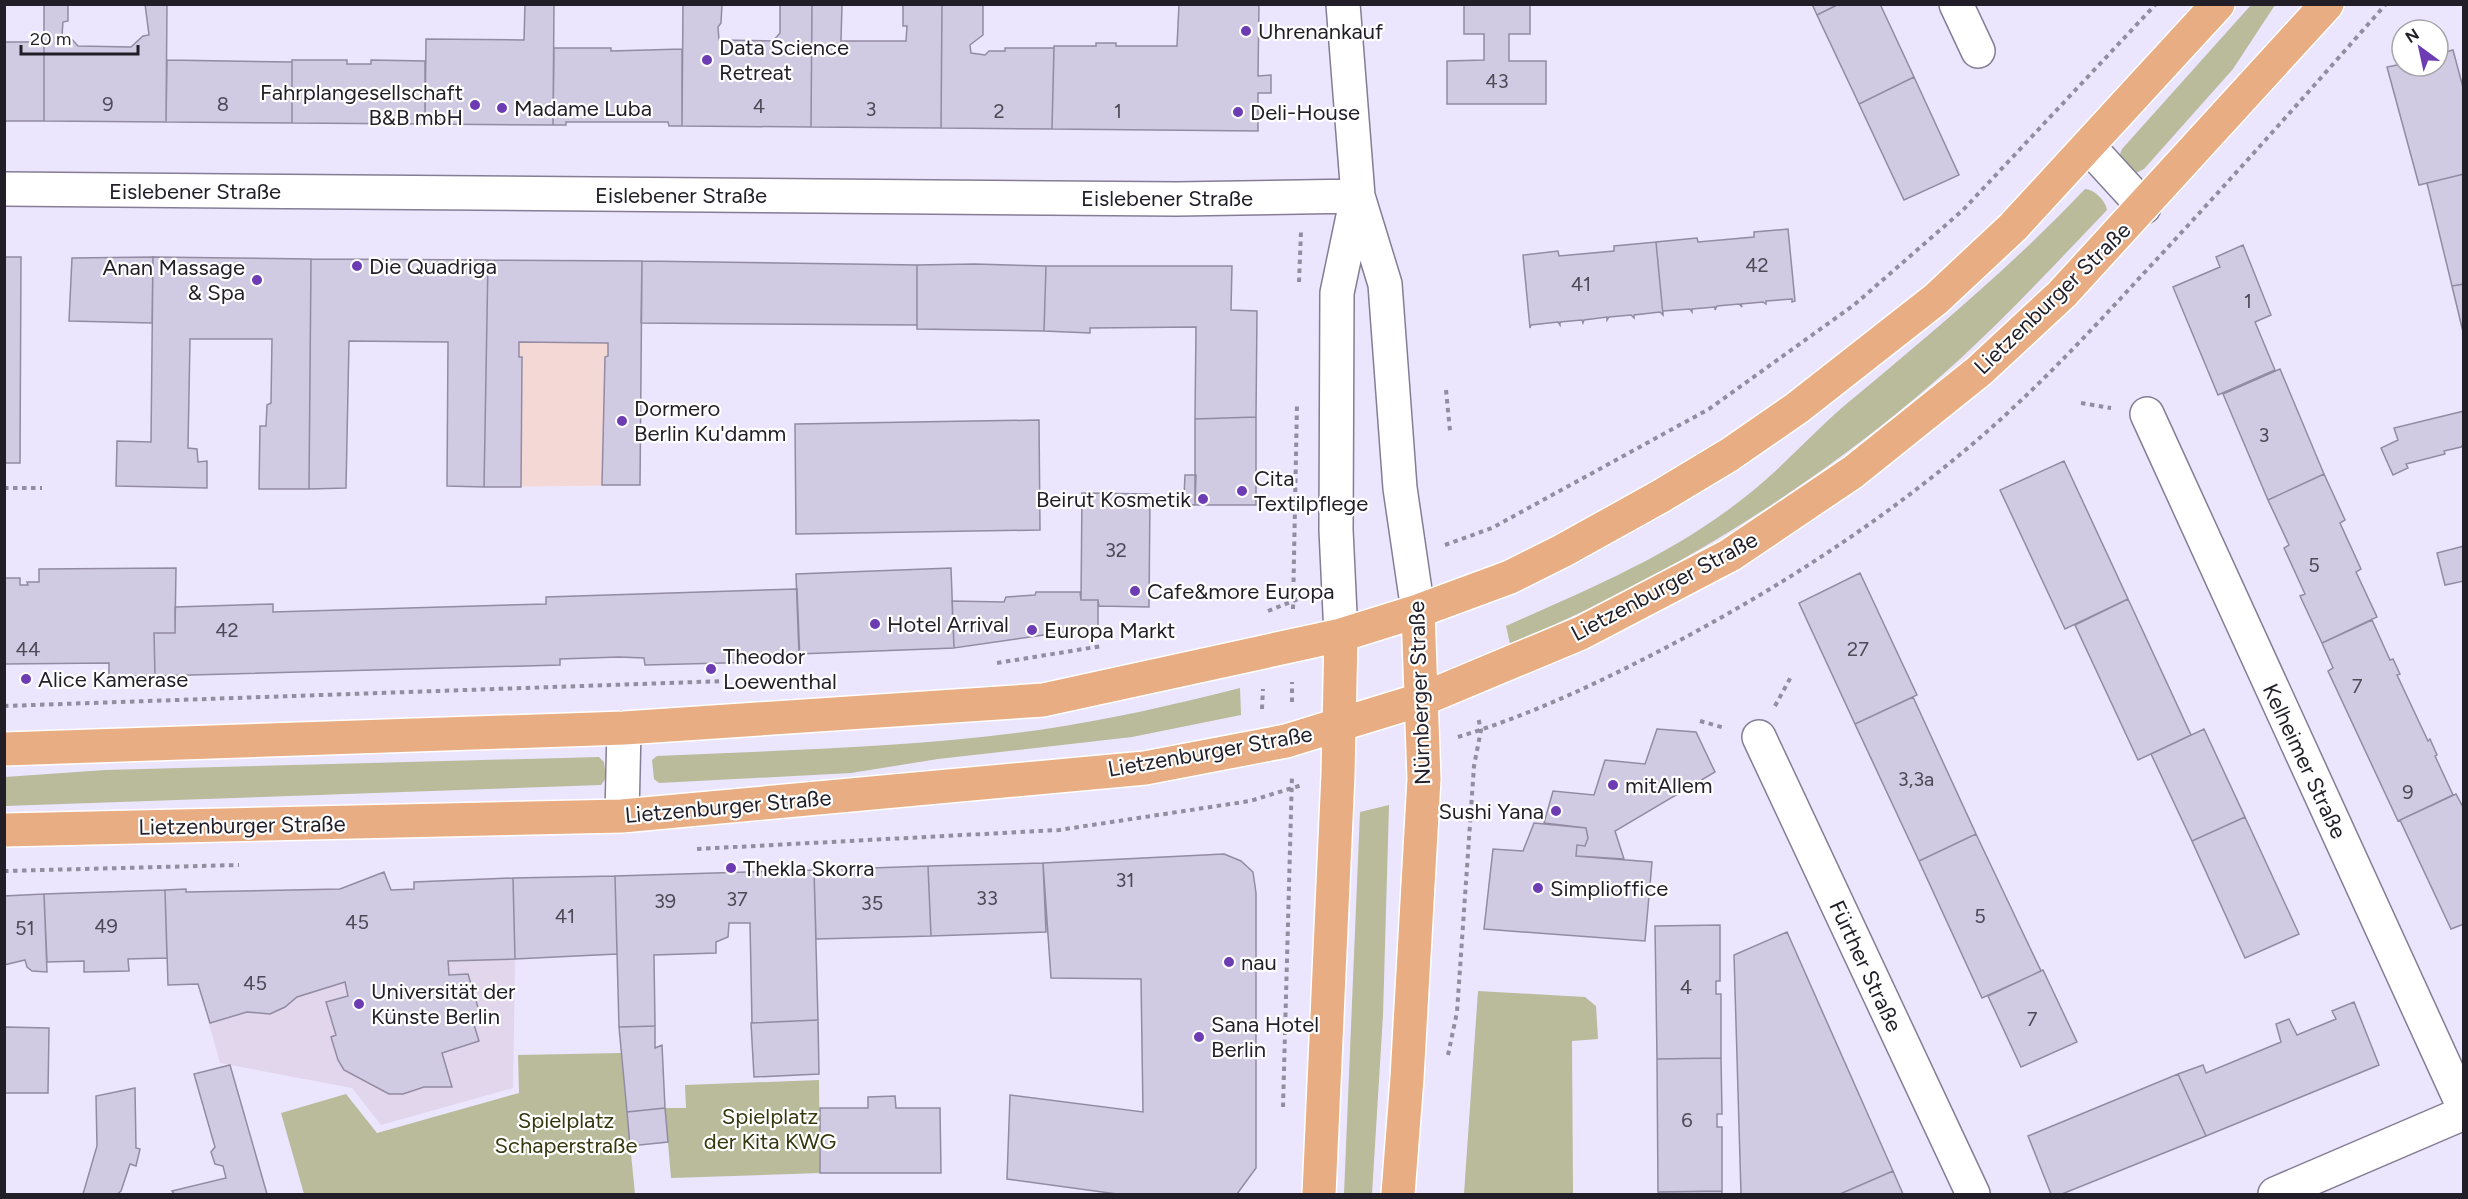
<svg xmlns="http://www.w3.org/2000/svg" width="2468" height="1199" font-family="Figtree,sans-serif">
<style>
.commercial{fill:#f3d8d5}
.education{fill:#e1d6eb}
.green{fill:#b9bb9b}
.building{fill:#d1cae3;stroke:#928ba2;stroke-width:1.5}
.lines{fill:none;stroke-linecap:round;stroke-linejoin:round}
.minor-casing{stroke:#847d94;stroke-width:36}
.major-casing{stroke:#fff;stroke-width:36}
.path{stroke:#928d9f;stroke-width:4;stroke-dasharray:4.5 4.5;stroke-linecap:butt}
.minor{stroke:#fff;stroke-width:33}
.major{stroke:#e8ad82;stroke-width:33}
.poi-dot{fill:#6d3cb3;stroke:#fff;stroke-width:2}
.labels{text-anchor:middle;stroke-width:4.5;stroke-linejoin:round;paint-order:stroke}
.number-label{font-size:20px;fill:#4d4956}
.poi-label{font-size:22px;fill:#211e27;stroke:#fff;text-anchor:start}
.street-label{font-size:22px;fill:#211e27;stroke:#fff}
.park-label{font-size:22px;fill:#36370d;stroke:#fff}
</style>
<rect width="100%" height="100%" fill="#ece5fe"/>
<!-- commercial -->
<path class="commercial" d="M488,260L642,261L640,485L484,487Z"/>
<!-- education -->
<path class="education" d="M384,872L391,890L413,889L414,882L513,878L515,959L513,1088L381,1125L352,1088L220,1063L198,984L168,985L165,890L186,889L187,892L340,889Z"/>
<!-- green -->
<path class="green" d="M2251,5H2275L2233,69L2144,169L2134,174L2119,157L2122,149Z
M2085,189C2094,189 2106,201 2107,210C2059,260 2012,311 1960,359C1832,476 1670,578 1510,644L1506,626C1589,589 1674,554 1745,497C1785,466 1817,427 1856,396C1935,330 2014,264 2085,189Z
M1240,688L1241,715L1132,737L938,759L851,773L659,783L654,779L652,760L657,756C785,750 913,748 1039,730C1107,720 1174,705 1240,688Z
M599,757L604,762L606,778L601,785L5,806V777L105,770Z
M1389,805L1383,1015L1372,1194H1344L1360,812Z
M1478,991L1585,997L1596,1006L1598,1039L1572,1041L1573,1194H1464Z
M621,1053L635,1194H304L281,1113L346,1094L377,1133L519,1093L518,1055Z
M819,1080L820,1173L671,1178L665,1108H686L685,1085Z"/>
<!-- building -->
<path class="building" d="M44,4H68V21L63,22L62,35H68L78,46L131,47L143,36L149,35L145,4H167L166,122L44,121Z
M525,4H554L553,125L425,124L426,39L524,40Z
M683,4H722L721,23L718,27L719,40L773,41L780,33V4H812L811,127L682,126Z
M812,4H842L841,41H906L907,26H903V4H942L941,128L811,127Z
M942,4H983V35L970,45L971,53L985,55L989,51H1005V48H1054L1052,129L941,128Z
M1179,4H1259L1258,76L1271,75V93H1258V131L1052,129L1054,46H1096V43H1116V46H1177Z
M1464,4H1530V34H1509V61H1546V104H1447V61L1484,60V34H1464Z
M1812,4H1839L1817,15Z
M1839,4H1880L1914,77L1859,104L1817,15Z
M4,42H44V121H4Z
M554,48H611V51L682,49V126H669L668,122H566V125H553Z
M2453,50L2464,91V174L2419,185L2387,67L2402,64V66H2438V54Z
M167,60L292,62V123L166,122Z
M292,60H347V64H371V60L425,61V124L292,123Z
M1914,77L1959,175L1904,200L1859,104Z
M2464,174V284L2452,286L2427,183Z
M1788,229L1795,301L1792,302V299L1766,301V304L1763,302L1741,304L1742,307L1739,304L1717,306L1715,310V307L1692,309V312L1690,309L1663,311V315L1656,242L1697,238L1698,242L1754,237V232Z
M1656,242L1663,315L1660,312L1634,315V318L1631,315L1609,317L1607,320V317L1584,320L1583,323L1582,320L1560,322V325L1558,322L1531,325L1530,328L1523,255L1558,251L1559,256L1614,251V246Z
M2243,245L2271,315L2255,322L2275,370L2218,395L2173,287L2220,267L2216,257Z
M4,257H21L20,463H4Z
M153,257L311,259L309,489H259L260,426H266L267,405L271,403L272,339H190L188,448L197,449L198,462L207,461V488L116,486L117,441L151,442Z
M153,257L152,323L69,321L72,258Z
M311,259L488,260L484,487L447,486L448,342L349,341L346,488L309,489Z
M488,260L642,261L640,485H602L605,357L608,356V343L519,342V357H522L521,487H484Z
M642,261L917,265V325L641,323Z
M975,264L1046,266L1044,331L917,329V265Z
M1046,266H1232L1231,310L1257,311L1256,417L1195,419L1196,327L1090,328V333L1044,331Z
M2464,284V336L2452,286Z
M2280,369L2324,474L2268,500L2223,394Z
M2464,411V444L2461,447L2444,451L2445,454L2406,464L2408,468L2393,475L2381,448L2398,440L2394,428Z
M1256,417V505H1195V419Z
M1039,420L1040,530L796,534L795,424Z
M2064,461L2128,599L2065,629L2000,490Z
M2324,474L2345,520L2340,523L2361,569L2356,572L2377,617L2322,643L2300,596L2305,594L2284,548L2289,545L2268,500Z
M1185,475H1196L1195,505L1151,504V498L1184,496Z
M1082,493L1150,494L1149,607L1099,606L1098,600H1081Z
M2464,546V581L2445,585L2437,553Z
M176,568L175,633H154L155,676H109V663L4,664V578H20V585H28L27,582H39V569Z
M951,568L954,648L799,654L796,574Z
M1860,573L1917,695L1855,724L1799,603Z
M797,589L800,661L645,665L644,658L619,657L560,659V665L155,676L154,633H175V607L273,604V612L546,604V597Z
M1036,592H1080L1081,600H1098V627L954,648L952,601L1004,602L1006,597L1035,595Z
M2128,599L2191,735L2138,760L2075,625Z
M2372,620L2390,660L2393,659L2400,674L2397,675L2428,741L2430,739L2437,755L2435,756L2453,795L2398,821L2328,671L2333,668L2322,643Z
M1913,697L1976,834L1919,861L1855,724Z
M1657,729L1696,732L1715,772L1615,831L1624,859L1576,856L1577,845L1585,846L1588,838L1586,828L1544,823L1553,791L1594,795L1605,760L1645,764Z
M2204,729L2245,817L2192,841L2151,754Z
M2456,794L2464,809V924L2451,929L2400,820Z
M2245,817L2299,934L2245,958L2192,841Z
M1534,823L1586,828L1588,838L1585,846L1577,845L1576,856L1652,862L1645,941L1484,929L1493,849L1523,851Z
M1976,834L2041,971L1982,998L1919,861Z
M1224,854L1241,861L1253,872L1256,893V1168L1237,1194H1117L1007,1179L1010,1095L1143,1112L1141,979L1051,978L1043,863Z
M1043,863L1046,932L931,936L928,866Z
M928,866L931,936L816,939L814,870Z
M814,870L818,1020L752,1023L750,923H729L728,937L716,942V953L654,955L655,1026L619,1027L615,876Z
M384,872L391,890L414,889V882L513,878L515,959L448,961L449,975L468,974L480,1014L471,1015L479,1041L442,1053L452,1087H424L403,1094H389L344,1070L338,1060L331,1037L336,1035L326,1002L348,996L345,982L297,997L285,1007L270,1014L247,1012L210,1023L198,984L168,985L165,890L186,889V892L340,889Z
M615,876L617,954L515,959L513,878Z
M165,890L167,958L128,959L129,971L84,972V961L47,962L44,894Z
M44,894L47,972L32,971L27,967L25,960L4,965V896Z
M1720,925V981H1716V994H1721V1058L1657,1059L1655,926Z
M1787,932L1893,1171L1840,1194H1741L1734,955Z
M2043,970L2077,1042L2021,1067L1988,996Z
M2354,1002L2379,1065L2206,1136L2178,1074L2203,1065L2206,1073L2281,1042L2276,1024L2289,1019L2297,1035L2336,1019L2332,1011Z
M818,1020L819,1074L754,1077L751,1023Z
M655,1026V1048L662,1045L665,1108L627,1112L619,1027Z
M5,1027L49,1028L48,1093H4Z
M1721,1058L1722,1114H1717V1127H1722V1191L1658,1192L1657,1059Z
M230,1065L267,1194H174L172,1191L226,1178L223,1166L215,1164L211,1152L215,1147L194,1074Z
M2178,1074L2206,1136L2062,1194H2051L2028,1136Z
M135,1088L136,1148L140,1149L136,1166L130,1164L121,1191L117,1194H83L97,1146L96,1096Z
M895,1096L896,1108H940L941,1173H820V1108H868V1097Z
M665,1108L668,1142L630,1146L627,1112Z
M1893,1171L1903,1194H1840Z
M1722,1191V1194H1658V1192Z"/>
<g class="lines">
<!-- minor casing -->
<g class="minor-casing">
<path id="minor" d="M1343,4L1358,196L1385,284L1400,488L1418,611
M1956,4L1978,51
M2089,147L2144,207
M4,189L1177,199L1358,196
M2147,414L2464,1108
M1341,635L1336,530L1337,293L1357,197
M1759,737L1973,1194
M622,816L624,728
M2275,1194L2464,1113"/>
</g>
<!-- major casing -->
<g class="major-casing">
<path id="major" d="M4,749L624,728L1043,700L1341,635L1418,611L1510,577L1562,551L1661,496L1729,455L1797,408L1936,299L2013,227L2218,4
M4,830L622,816L1145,768L1286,741L1423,699L1581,633L1730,555L1853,472L1979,371L2062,294L2327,4
M1319,1194L1338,774L1341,635
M1398,1194L1407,1078L1424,779L1418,611"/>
</g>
<!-- path -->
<path class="path" d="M1299,282L1301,232
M1446,390L1450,431
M2081,403L2111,408
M4,488H42
M1445,545L1492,528L1709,409L1854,305L1963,210L2156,4
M1293,609L1297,403
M1268,611L1303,597
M997,663L1102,646
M1292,702V682
M4,706L726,681
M1775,706L1792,675
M1262,709L1263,689
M1700,721L1725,728
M1458,737C1537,713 1611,677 1684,638C1786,583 1880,522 1969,447C2032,394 2088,334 2144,273C2226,185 2306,95 2386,4
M697,849L1059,830L1250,801L1302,785
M4,871L239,865
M1448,1055L1457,1012L1474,766L1481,730L1478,717
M1283,1107L1292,775"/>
<!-- minor -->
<use href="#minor" class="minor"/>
<!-- major -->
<use href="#major" class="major"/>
</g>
<!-- markers -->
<g class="poi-dot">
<circle cx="1246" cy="31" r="6"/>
<circle cx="707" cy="60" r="6"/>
<circle cx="475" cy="105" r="6"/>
<circle cx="502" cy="108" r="6"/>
<circle cx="1238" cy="112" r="6"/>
<circle cx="357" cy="266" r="6"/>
<circle cx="257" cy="280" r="6"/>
<circle cx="622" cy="421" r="6"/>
<circle cx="1242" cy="491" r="6"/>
<circle cx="1203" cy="499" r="6"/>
<circle cx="1135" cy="591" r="6"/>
<circle cx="875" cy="624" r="6"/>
<circle cx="1032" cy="630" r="6"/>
<circle cx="711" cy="669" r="6"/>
<circle cx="26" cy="679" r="6"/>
<circle cx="1613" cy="785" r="6"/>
<circle cx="1556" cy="811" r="6"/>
<circle cx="731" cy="868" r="6"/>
<circle cx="1538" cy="888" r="6"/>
<circle cx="1229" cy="962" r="6"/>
<circle cx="359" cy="1004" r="6"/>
<circle cx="1199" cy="1037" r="6"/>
</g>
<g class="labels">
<!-- number labels -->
<g class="number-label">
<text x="1497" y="88">43</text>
<text x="108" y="111">9</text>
<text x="223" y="111">8</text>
<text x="759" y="113">4</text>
<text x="871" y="116">3</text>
<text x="999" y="118">2</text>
<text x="1118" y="118">1</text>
<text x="1757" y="272">42</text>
<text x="1581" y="291">41</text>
<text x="2248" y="308">1</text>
<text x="2264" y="442">3</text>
<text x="1116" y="557">32</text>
<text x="2314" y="572">5</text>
<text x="227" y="637">42</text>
<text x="28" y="656">44</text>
<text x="1858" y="656">27</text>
<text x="2357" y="693">7</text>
<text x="1916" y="786">3,3a</text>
<text x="2408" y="799">9</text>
<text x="1125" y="887">31</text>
<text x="987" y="905">33</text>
<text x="737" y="906">37</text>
<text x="665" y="908">39</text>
<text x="872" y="910">35</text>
<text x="565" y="923">41</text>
<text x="1980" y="923">5</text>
<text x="357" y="929">45</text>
<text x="106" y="933">49</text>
<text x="25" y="935">51</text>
<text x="255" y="990">45</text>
<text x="1686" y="994">4</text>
<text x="2032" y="1026">7</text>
<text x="1687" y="1127">6</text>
</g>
<!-- poi labels -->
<g class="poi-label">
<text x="1258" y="39">Uhrenankauf</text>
<text x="719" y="55">Data Science<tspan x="719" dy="25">Retreat</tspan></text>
<text x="463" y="100" text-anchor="end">Fahrplangesellschaft<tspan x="463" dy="25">B&amp;B mbH</tspan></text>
<text x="514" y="116">Madame Luba</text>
<text x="1250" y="120">Deli-House</text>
<text x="369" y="274">Die Quadriga</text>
<text x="245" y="275" text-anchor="end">Anan Massage<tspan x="245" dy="25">&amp; Spa</tspan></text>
<text x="634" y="416">Dormero<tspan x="634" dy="25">Berlin Ku'damm</tspan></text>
<text x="1254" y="486">Cita<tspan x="1254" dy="25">Textilpflege</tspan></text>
<text x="1191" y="507" text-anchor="end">Beirut Kosmetik</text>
<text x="1147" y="599">Cafe&amp;more Europa</text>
<text x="887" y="632">Hotel Arrival</text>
<text x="1044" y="638">Europa Markt</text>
<text x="723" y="664">Theodor<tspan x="723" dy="25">Loewenthal</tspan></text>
<text x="38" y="687">Alice Kamerase</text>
<text x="1625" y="793">mitAllem</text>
<text x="1544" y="819" text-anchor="end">Sushi Yana</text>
<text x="743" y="876">Thekla Skorra</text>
<text x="1550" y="896">Simplioffice</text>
<text x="1241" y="970">nau</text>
<text x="371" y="999">Universität der<tspan x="371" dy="25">Künste Berlin</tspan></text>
<text x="1211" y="1032">Sana Hotel<tspan x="1211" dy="25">Berlin</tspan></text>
</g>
<!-- street labels -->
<g class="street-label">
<text x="195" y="199">Eislebener Straße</text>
<text x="681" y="203">Eislebener Straße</text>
<text x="1167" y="206">Eislebener Straße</text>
<text transform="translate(2052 298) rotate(-44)" y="8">Lietzenburger Straße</text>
<text transform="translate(1664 586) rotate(-28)" y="8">Lietzenburger Straße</text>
<text transform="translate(1419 693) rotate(-92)" y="8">Nürnberger Straße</text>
<text transform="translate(1210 751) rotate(-10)" y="8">Lietzenburger Straße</text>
<text transform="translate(2305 761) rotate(65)" y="8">Kelheimer Straße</text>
<text transform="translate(728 806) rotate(-5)" y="8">Lietzenburger Straße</text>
<text transform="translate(242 825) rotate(-1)" y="8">Lietzenburger Straße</text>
<text transform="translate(1866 966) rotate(65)" y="8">Fürther Straße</text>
</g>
<!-- park labels -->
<g class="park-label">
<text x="770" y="1124">Spielplatz<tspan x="770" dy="25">der Kita KWG</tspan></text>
<text x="566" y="1128">Spielplatz<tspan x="566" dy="25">Schaperstraße</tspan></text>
</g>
</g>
<!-- border -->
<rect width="2468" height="1199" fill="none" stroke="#211e27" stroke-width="12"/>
<!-- north arrow -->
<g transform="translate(2420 48) rotate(327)"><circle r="28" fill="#ffffff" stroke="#a6a5a9" stroke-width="1.5"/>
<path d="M0-4.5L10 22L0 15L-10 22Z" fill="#6d3cb3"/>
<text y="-9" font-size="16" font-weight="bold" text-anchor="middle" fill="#211e27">N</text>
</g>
<!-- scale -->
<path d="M21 45v9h117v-9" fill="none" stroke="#211e27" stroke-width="3"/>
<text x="30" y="45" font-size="18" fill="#211e27" stroke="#ffffff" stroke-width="4.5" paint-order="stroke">20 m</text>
</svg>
